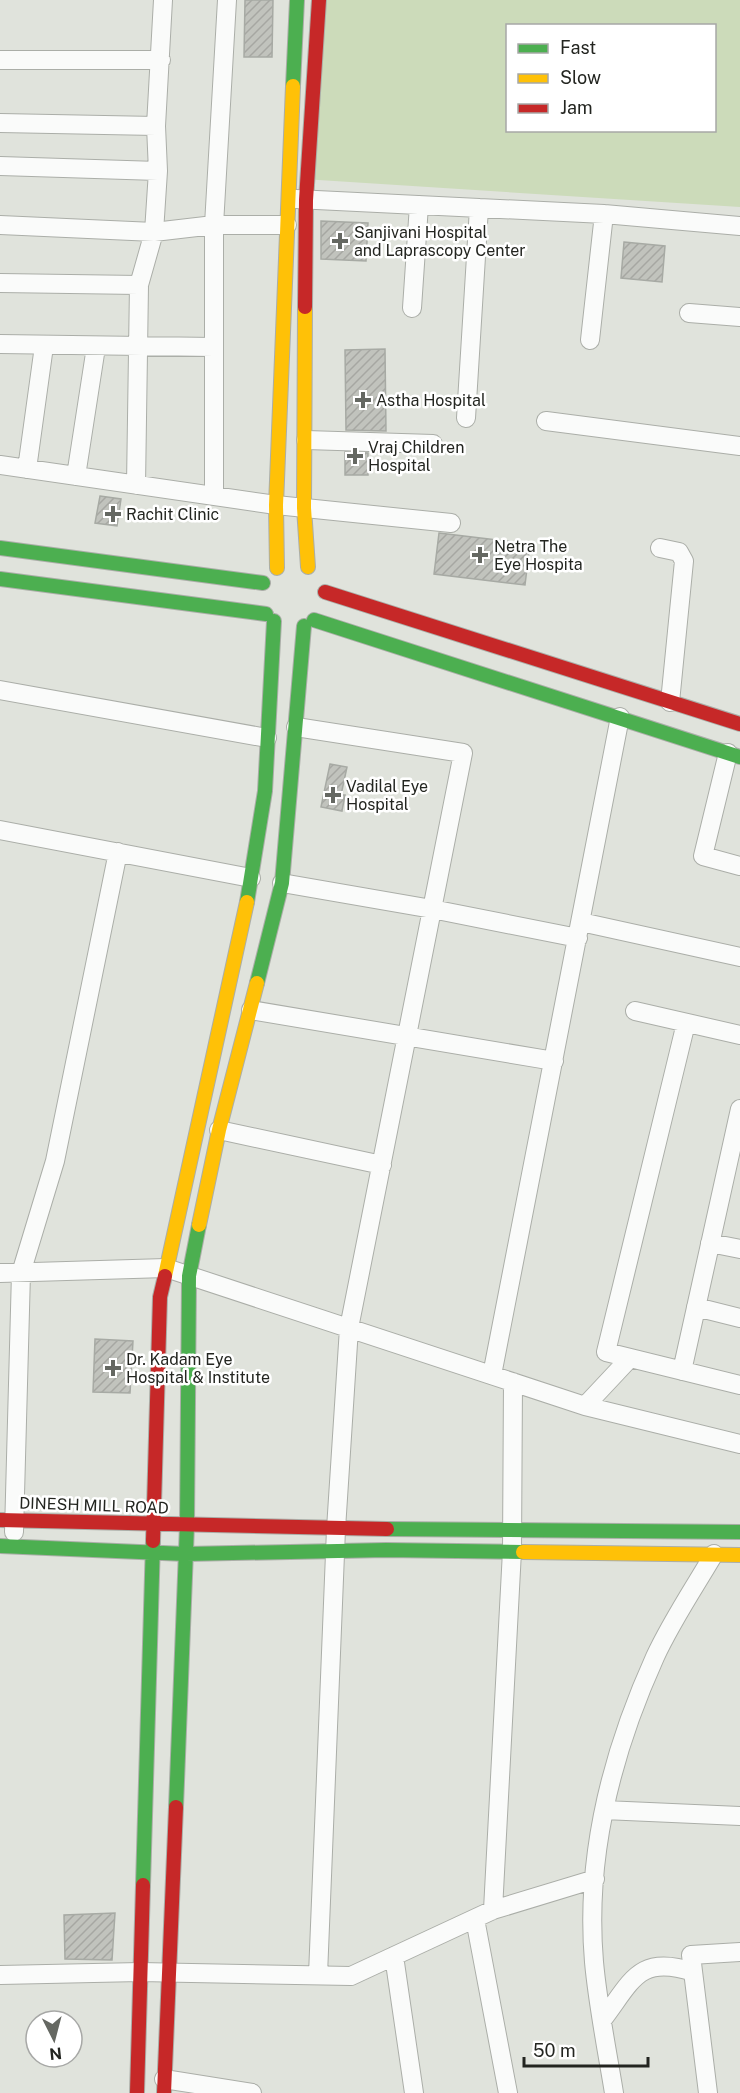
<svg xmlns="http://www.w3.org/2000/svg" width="740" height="2093" font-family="'Public Sans',sans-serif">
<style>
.green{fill:#ccdbba;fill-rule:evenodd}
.building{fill:url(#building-hatch);stroke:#a7aaa4;stroke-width:1.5}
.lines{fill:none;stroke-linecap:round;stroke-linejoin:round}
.street-casing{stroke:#abaea8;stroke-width:20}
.fast-casing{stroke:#abaea8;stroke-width:16}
.slow-casing{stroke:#abaea8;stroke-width:16}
.jam-casing{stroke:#abaea8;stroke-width:16}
.street{stroke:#fafbfa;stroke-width:18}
.fast{stroke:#4caf50;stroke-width:14}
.slow{stroke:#ffc107;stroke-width:14}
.jam{stroke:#c62828;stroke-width:14}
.poi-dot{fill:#656862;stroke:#fff;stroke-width:2}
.labels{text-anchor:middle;stroke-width:5;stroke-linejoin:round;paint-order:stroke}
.poi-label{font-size:16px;fill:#232520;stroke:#fff;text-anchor:start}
.street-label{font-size:16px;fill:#232520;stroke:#fff}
</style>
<defs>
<pattern id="building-hatch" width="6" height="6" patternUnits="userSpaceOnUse" patternTransform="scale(1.5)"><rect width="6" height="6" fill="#c1c3bd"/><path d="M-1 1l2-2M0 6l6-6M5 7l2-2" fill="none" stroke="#a6a7a2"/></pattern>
</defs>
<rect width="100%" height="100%" fill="#e0e3dc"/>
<!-- green -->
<path class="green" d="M315,0H740V207L303,179ZM508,26H714V130H508Z"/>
<!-- building -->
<path class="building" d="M245,0H273L272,57H244Z
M321,221L368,223L366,261L321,259Z
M624,242L665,246L662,282L621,278Z
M385,349L386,431L346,430L345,350Z
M345,452L368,453V475H345Z
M100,496L121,499L117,526L95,523Z
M439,533L530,544L525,585L434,574Z
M330,764L347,767L341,795H345L342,811L321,807Z
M95,1339L133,1341L130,1393L93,1392Z
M115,1913L112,1960L65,1959L64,1915Z"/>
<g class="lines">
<!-- street casing -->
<g class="street-casing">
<path id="street" d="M0,60H161
M0,123L156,126
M0,166L158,171
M296,199L604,214L740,226
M0,225L154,232L214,225H287
M0,283L139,285
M412,308L419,205
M689,313L740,317
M590,340L604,214
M0,344L214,347
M466,418L479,208
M546,421L740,446
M306,440L433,444
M0,465L276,505L451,523
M27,469L44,346
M76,476L96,347
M136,485L139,285L154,232L158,171L156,126L163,0
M214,496V225L227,0
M660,548L679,552L684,561L670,702
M0,690L267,738
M296,727L463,753L349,1328L336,1529L318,1975
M728,753L703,856L740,866
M0,830L251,878
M282,883L432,909L578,938
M581,922L740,957
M251,1010L554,1061
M635,1011L740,1035
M686,1023L606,1352L740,1385
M219,1130L382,1165
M710,1243L740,1249
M0,1273L166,1268L585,1406L740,1444
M696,1307L740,1318
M682,1371L740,1109
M492,1375L620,717
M585,1406L630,1358
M14,1532L21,1273L55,1161L118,852
M604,1810L740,1816
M493,1910L512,1551L513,1382
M475,1919L508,2093
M394,1956L414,2093
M0,1975L140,1972L351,1976L493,1910L595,1879
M603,2019C632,1981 639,1954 693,1972
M164,2079L252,2093
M614,2093C607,2050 598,2006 594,1962C585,1857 612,1752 655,1657C671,1622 694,1588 714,1554
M708,2093L691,1955L740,1952"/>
</g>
<!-- fast casing -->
<g class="fast-casing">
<path id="fast" d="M293,86L297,0
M0,548L263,583
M0,579L266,614
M314,620L740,757
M247,902L265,791L274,621
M257,983L282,883L304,626
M387,1529L740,1532
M0,1546L186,1554L386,1550L523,1552
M176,1807L187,1525L189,1276L199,1225
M143,1885L153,1541"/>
</g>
<!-- slow casing -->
<g class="slow-casing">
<path id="slow" d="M305,307L304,508L308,567
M277,568L276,505L293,86
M199,1225L219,1130L257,983
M165,1276L247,902
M523,1552L740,1555"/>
</g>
<!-- jam casing -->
<g class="jam-casing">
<path id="jam" d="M305,307L306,200L319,0
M325,592L740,724
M0,1520L387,1529
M153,1541L160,1297L165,1276
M137,2093L143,1885
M164,2093L176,1807"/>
</g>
<!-- street -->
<use href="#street" class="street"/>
<!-- fast -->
<use href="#fast" class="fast"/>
<!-- slow -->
<use href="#slow" class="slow"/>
<!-- jam -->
<use href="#jam" class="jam"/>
</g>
<!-- markers -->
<g class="poi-dot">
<path d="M337 232h6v6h6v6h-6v6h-6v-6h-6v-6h6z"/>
<path d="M360 391h6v6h6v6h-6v6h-6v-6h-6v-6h6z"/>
<path d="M352 447h6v6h6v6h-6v6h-6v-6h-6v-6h6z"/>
<path d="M110 505h6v6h6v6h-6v6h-6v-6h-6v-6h6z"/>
<path d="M477 546h6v6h6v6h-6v6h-6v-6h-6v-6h6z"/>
<path d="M330 786h6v6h6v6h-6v6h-6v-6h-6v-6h6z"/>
<path d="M110 1359h6v6h6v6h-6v6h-6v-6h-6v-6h6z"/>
</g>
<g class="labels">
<!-- poi labels -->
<g class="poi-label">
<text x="354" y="238">Sanjivani Hospital<tspan x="354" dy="18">and Laprascopy Center</tspan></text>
<text x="376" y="406">Astha Hospital</text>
<text x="368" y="453">Vraj Children<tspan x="368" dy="18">Hospital</tspan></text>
<text x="126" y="520">Rachit Clinic</text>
<text x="494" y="552">Netra The<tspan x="494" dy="18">Eye Hospita</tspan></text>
<text x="346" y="792">Vadilal Eye<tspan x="346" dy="18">Hospital</tspan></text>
<text x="126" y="1365">Dr. Kadam Eye<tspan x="126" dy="18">Hospital &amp; Institute</tspan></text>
</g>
<!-- street labels -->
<g class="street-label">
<text transform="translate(94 1505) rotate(2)" y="6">DINESH MILL ROAD</text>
</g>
</g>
<!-- legend -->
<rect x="506" y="24" width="210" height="108" fill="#ffffff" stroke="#a7a8a6" stroke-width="1.5"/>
<rect x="518" y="44" width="30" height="9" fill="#4caf50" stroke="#a7a8a6" stroke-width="1.5"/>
<text x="560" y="54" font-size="18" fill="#232520">Fast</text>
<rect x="518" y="74" width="30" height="9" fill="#ffc107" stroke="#a7a8a6" stroke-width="1.5"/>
<text x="560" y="84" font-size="18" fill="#232520">Slow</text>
<rect x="518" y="104" width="30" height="9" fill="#c62828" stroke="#a7a8a6" stroke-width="1.5"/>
<text x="560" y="114" font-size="18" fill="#232520">Jam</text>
<!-- north arrow -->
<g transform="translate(54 2039) rotate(174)"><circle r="28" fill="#ffffff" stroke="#a7a8a6" stroke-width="1.5"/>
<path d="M0-4.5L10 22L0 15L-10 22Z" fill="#656862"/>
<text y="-9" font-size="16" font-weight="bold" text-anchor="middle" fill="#232520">N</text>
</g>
<!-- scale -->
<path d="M524 2057v9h124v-9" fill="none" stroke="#232520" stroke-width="3"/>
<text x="533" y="2057" font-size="18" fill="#232520" stroke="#ffffff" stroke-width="4.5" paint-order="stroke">50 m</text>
</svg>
